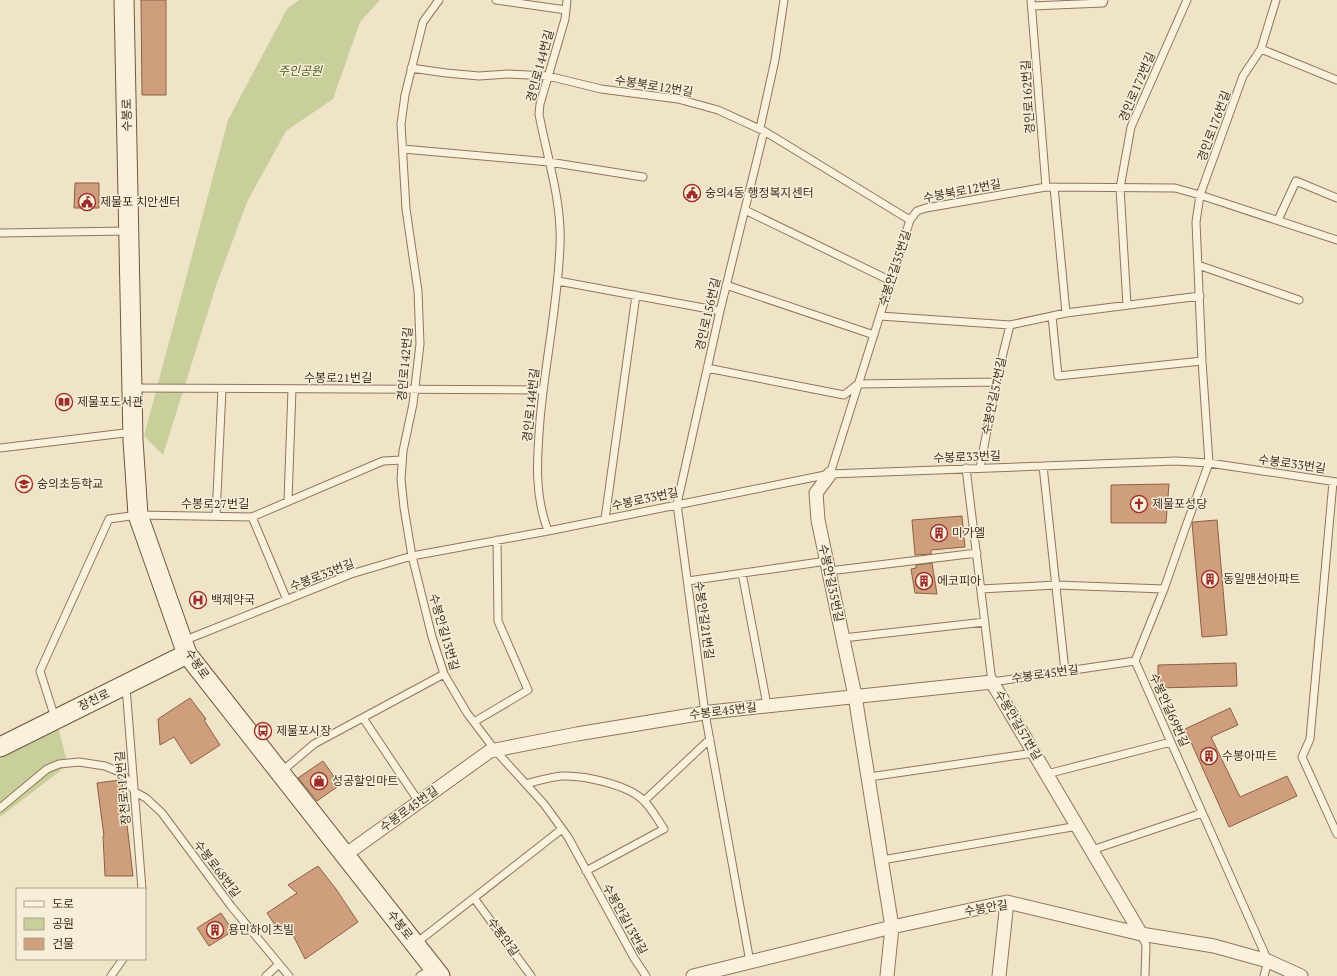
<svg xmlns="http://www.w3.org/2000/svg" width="1337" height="976" font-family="'PT Serif','Noto Sans KR',serif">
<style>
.green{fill:#c9cf9b}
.building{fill:#cf9f7d;stroke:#8d5f41}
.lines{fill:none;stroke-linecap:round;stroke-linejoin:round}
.lane-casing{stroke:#8d765c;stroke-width:9}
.street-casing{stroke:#8d765c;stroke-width:15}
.secondary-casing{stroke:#6f573f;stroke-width:21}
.lane{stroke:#faf1dc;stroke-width:7}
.street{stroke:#faf1dc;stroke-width:13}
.secondary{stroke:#faf1dc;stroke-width:19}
.labels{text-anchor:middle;stroke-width:3;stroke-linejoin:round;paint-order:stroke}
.street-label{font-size:12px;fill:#3d2e20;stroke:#f7eed8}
.park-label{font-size:12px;font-style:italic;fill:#4d5a26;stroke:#f7eed8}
.poi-label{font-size:12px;fill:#3d2e20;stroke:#f7eed8;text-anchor:start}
</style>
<rect width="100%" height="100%" fill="#f0e4c8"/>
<!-- green -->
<path class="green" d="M299,0H380L360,22L333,99L286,131L247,202L217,283L163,455L144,436L228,120L287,9Z
M56,719L68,765L0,817V747Z"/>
<!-- building -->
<path class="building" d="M141,0H166V95H142Z
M75,183H99V208H74Z
M1169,484L1166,523H1111V485Z
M962,516L965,547L931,550V554L915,555L912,520Z
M1217,520L1227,635L1202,637L1192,523L1193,522Z
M932,563L937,594L915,593L911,569L916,568V565Z
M1236,663L1237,686L1158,688V665Z
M190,698L206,719L204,720L220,745L191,764L174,737L160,745L158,719Z
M1230,708L1238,725L1211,737L1240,797L1287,776L1297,796L1229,827L1185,729Z
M323,761L340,785L317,801L298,778Z
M120,780L122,782L133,876H105L103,836H104L97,783Z
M318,866L336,889L358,922L305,959L290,929L281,934L267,913L297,893L288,885Z
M221,913L233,931L209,946L197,928Z"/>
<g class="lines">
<!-- lane casing -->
<g class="lane-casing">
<path id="lane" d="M439,0L423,22L405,95L401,124L406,209L418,291L420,344L413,404L403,451L401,479L404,508L412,556L432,637L444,674L467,713L495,750L544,804L568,837L634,958L646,976
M496,0L566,10
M1031,0L1046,187
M1032,6L1103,3L1104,0
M1261,49L1337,80
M411,68L446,73L479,76L508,74L548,76L601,89L678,99L718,110L764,131L910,220
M760,128L775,60L784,0
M403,149L549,162L643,177
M1054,187L1066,313
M745,210L891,281
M1278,220L1296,181L1337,198
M0,233L128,231
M1198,265L1299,300
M558,281L720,311
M726,285L874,335
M1127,305L1120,188L1131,127L1187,0
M880,316L1010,325L1066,313L1200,296
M1052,316L1058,376L1202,361
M707,368L844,395L858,384L996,382
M133,388L543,390
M0,448L133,432
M1043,466L1065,671
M966,468L992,682L1135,661
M980,468L996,382L1010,325
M830,474L910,220L917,211L926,208L1046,187L1175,188L1200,195L1337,240
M1333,482L1310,739L1302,757L1337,834
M288,501L292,389
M216,516L222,389
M252,517L287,600
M605,519L636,295
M548,531C534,494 537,458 540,420C545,362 558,304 560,245C562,201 547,157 539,114L540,104L565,19L567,0
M829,571L977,553
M742,573L767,705
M688,581L827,561
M981,589L1056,585L1164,589
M843,638L985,622
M183,641L351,574L412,556L548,531L830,474L1176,461L1209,463L1337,482
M126,687L142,889
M55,718L40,671L109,519L138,515L252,517L383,461L402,460
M363,718L419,802
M474,722L528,690L498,621L497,540
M281,772L314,744L444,674
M1047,774L1171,742
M869,777L1034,753
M526,784C537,781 550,777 562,776C584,775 629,785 644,801C652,809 658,820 664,829L586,871
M644,801L710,739
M0,808L47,769L59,764L79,762L105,766L122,773L135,792L146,798L162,813L231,906L289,976
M1092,850L1202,813
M882,860L1078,826
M474,898L531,976
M1141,934L1146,945L1145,976
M415,944L562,829
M750,962L705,713L677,504L720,311L764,131
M111,976L123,959
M266,976L279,964
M420,976L432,969
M1264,976L1268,961L1135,661L1164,589L1186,526L1209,463L1202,361L1196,222L1200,195L1243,76L1261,49L1276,0"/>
</g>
<!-- street casing -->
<g class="street-casing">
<path id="street" d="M830,474L816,493L818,520L855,696L892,927L887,976
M345,855L490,751L577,734L710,712L992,682L1141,934
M693,976L892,927L1007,902L1141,934L1214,946L1268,961L1301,976
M999,976L1007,902"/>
</g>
<!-- secondary casing -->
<g class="secondary-casing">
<path id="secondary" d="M124,0L133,440L138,515L187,654L440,976
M0,747L187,654"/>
</g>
<!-- lane -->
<use href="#lane" class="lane"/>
<!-- street -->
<use href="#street" class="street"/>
<!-- secondary -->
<use href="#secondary" class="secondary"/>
</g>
<!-- icons -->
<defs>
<g id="civic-ring" transform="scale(0.9)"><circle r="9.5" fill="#f7eed8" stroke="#9e2a2b" stroke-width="1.5"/><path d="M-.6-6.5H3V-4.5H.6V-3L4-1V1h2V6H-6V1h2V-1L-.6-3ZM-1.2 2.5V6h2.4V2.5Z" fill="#9e2a2b"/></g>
<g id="library-ring" transform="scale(0.9)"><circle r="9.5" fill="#f7eed8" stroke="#9e2a2b" stroke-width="1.5"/><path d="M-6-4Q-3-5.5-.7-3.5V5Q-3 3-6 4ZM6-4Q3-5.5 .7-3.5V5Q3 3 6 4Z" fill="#9e2a2b"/></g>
<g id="school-ring" transform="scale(0.9)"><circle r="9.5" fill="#f7eed8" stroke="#9e2a2b" stroke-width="1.5"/><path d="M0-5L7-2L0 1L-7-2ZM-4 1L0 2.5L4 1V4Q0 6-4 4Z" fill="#9e2a2b"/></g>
<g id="church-ring" transform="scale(0.9)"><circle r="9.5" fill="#f7eed8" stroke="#9e2a2b" stroke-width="1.5"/><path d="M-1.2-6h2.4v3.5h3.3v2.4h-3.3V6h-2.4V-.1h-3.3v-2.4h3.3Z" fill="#9e2a2b"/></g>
<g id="building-ring" transform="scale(0.9)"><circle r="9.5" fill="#f7eed8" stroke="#9e2a2b" stroke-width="1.5"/><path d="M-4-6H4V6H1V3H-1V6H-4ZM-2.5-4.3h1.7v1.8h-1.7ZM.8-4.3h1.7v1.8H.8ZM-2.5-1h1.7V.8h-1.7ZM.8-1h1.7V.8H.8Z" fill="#9e2a2b"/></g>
<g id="hospital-ring" transform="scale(0.9)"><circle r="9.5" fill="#f7eed8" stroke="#9e2a2b" stroke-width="1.5"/><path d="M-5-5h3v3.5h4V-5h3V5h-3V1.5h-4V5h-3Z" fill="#9e2a2b"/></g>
<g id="bus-ring" transform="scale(0.9)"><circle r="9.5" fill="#f7eed8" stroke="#9e2a2b" stroke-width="1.5"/><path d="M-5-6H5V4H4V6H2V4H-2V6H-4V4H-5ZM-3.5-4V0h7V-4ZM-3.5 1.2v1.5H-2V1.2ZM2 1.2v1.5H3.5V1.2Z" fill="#9e2a2b"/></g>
<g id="shop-ring" transform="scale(0.9)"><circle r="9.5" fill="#f7eed8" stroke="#9e2a2b" stroke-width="1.5"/><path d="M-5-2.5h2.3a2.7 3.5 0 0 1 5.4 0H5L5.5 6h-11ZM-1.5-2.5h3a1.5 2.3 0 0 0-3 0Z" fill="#9e2a2b"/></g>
</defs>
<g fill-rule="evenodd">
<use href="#civic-ring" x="692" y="193"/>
<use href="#civic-ring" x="87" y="202"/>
<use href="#library-ring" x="64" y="402"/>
<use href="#school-ring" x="24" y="484"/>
<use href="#church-ring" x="1139" y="504"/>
<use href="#building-ring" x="939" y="533"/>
<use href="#building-ring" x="1210" y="579"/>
<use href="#building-ring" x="924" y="581"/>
<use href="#hospital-ring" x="198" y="600"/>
<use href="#bus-ring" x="263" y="731"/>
<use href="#building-ring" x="1209" y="756"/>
<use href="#shop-ring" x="319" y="781"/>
<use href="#building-ring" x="215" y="930"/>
</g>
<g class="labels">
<!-- street labels -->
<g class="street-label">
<text transform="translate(540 66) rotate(-75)" y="4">경인로144번길</text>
<text transform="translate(654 86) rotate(9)" y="4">수봉북로12번길</text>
<text transform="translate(1137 87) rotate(-67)" y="4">경인로172번길</text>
<text transform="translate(1028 97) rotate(-94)" y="4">경인로162번길</text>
<text transform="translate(127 115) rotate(-91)" y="4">수봉로</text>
<text transform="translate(1214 126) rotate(-70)" y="4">경인로176번길</text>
<text transform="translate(962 191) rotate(-11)" y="4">수봉북로12번길</text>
<text transform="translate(895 268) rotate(-72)" y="4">수봉안길35번길</text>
<text transform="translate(708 314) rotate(-77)" y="4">경인로156번길</text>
<text transform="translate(405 364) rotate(-85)" y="4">경인로142번길</text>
<text x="338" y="382">수봉로21번길</text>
<text transform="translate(994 396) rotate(-78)" y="4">수봉안길57번길</text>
<text transform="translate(531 405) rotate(-84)" y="4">경인로144번길</text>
<text transform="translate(967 457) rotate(-2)" y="4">수봉로33번길</text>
<text transform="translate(1292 464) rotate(8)" y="4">수봉로33번길</text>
<text transform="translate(645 499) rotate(-12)" y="4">수봉로33번길</text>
<text x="215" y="508">수봉로27번길</text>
<text transform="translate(322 575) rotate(-21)" y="4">수봉로33번길</text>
<text transform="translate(831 583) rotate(78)" y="4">수봉안길35번길</text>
<text transform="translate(704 620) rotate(82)" y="4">수봉안길21번길</text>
<text transform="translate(444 632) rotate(74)" y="4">수봉안길13번길</text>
<text transform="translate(197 664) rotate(56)" y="4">수봉로</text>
<text transform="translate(1045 674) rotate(-8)" y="4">수봉로45번길</text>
<text transform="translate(94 700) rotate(-26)" y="4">장천로</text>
<text transform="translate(1169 710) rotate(66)" y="4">수봉안길69번길</text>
<text transform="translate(723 711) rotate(-7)" y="4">수봉로45번길</text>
<text transform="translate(1018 725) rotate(59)" y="4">수봉안길57번길</text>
<text transform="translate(123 788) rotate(-95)" y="4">장천로112번길</text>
<text transform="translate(409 809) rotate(-36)" y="4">수봉로45번길</text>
<text transform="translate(217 869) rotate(53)" y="4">수봉로68번길</text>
<text transform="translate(986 908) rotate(-9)" y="4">수봉안길</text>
<text transform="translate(625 919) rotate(61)" y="4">수봉안길13번길</text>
<text transform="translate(400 925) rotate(52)" y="4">수봉로</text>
<text transform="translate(503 937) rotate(54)" y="4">수봉안길</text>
</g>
<!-- park labels -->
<g class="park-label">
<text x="300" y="75">주인공원</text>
</g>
<!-- poi labels -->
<g class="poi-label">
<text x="705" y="197">숭의4동 행정복지센터</text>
<text x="100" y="206">제물포 치안센터</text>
<text x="77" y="406">제물포도서관</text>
<text x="37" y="488">숭의초등학교</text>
<text x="1152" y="508">제물포성당</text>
<text x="952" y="537">미가엘</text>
<text x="1223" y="583">동일맨션아파트</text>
<text x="937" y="585">에코피아</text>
<text x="211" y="604">백제약국</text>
<text x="276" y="735">제물포시장</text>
<text x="1222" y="760">수봉아파트</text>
<text x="332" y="785">성공할인마트</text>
<text x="228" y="934">용민하이츠빌</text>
</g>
</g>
<!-- legend -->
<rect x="16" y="888" width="130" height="72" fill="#f7eed8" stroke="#ada18e"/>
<rect x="24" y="901" width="20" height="6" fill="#faf1dc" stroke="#ada18e"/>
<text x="52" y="908" font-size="12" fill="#3d2e20">도로</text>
<rect x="24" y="918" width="20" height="12" fill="#c9cf9b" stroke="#ada18e"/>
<text x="52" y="928" font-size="12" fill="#3d2e20">공원</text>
<rect x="24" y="938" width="20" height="12" fill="#cf9f7d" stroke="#ada18e"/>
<text x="52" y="948" font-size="12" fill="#3d2e20">건물</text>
</svg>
